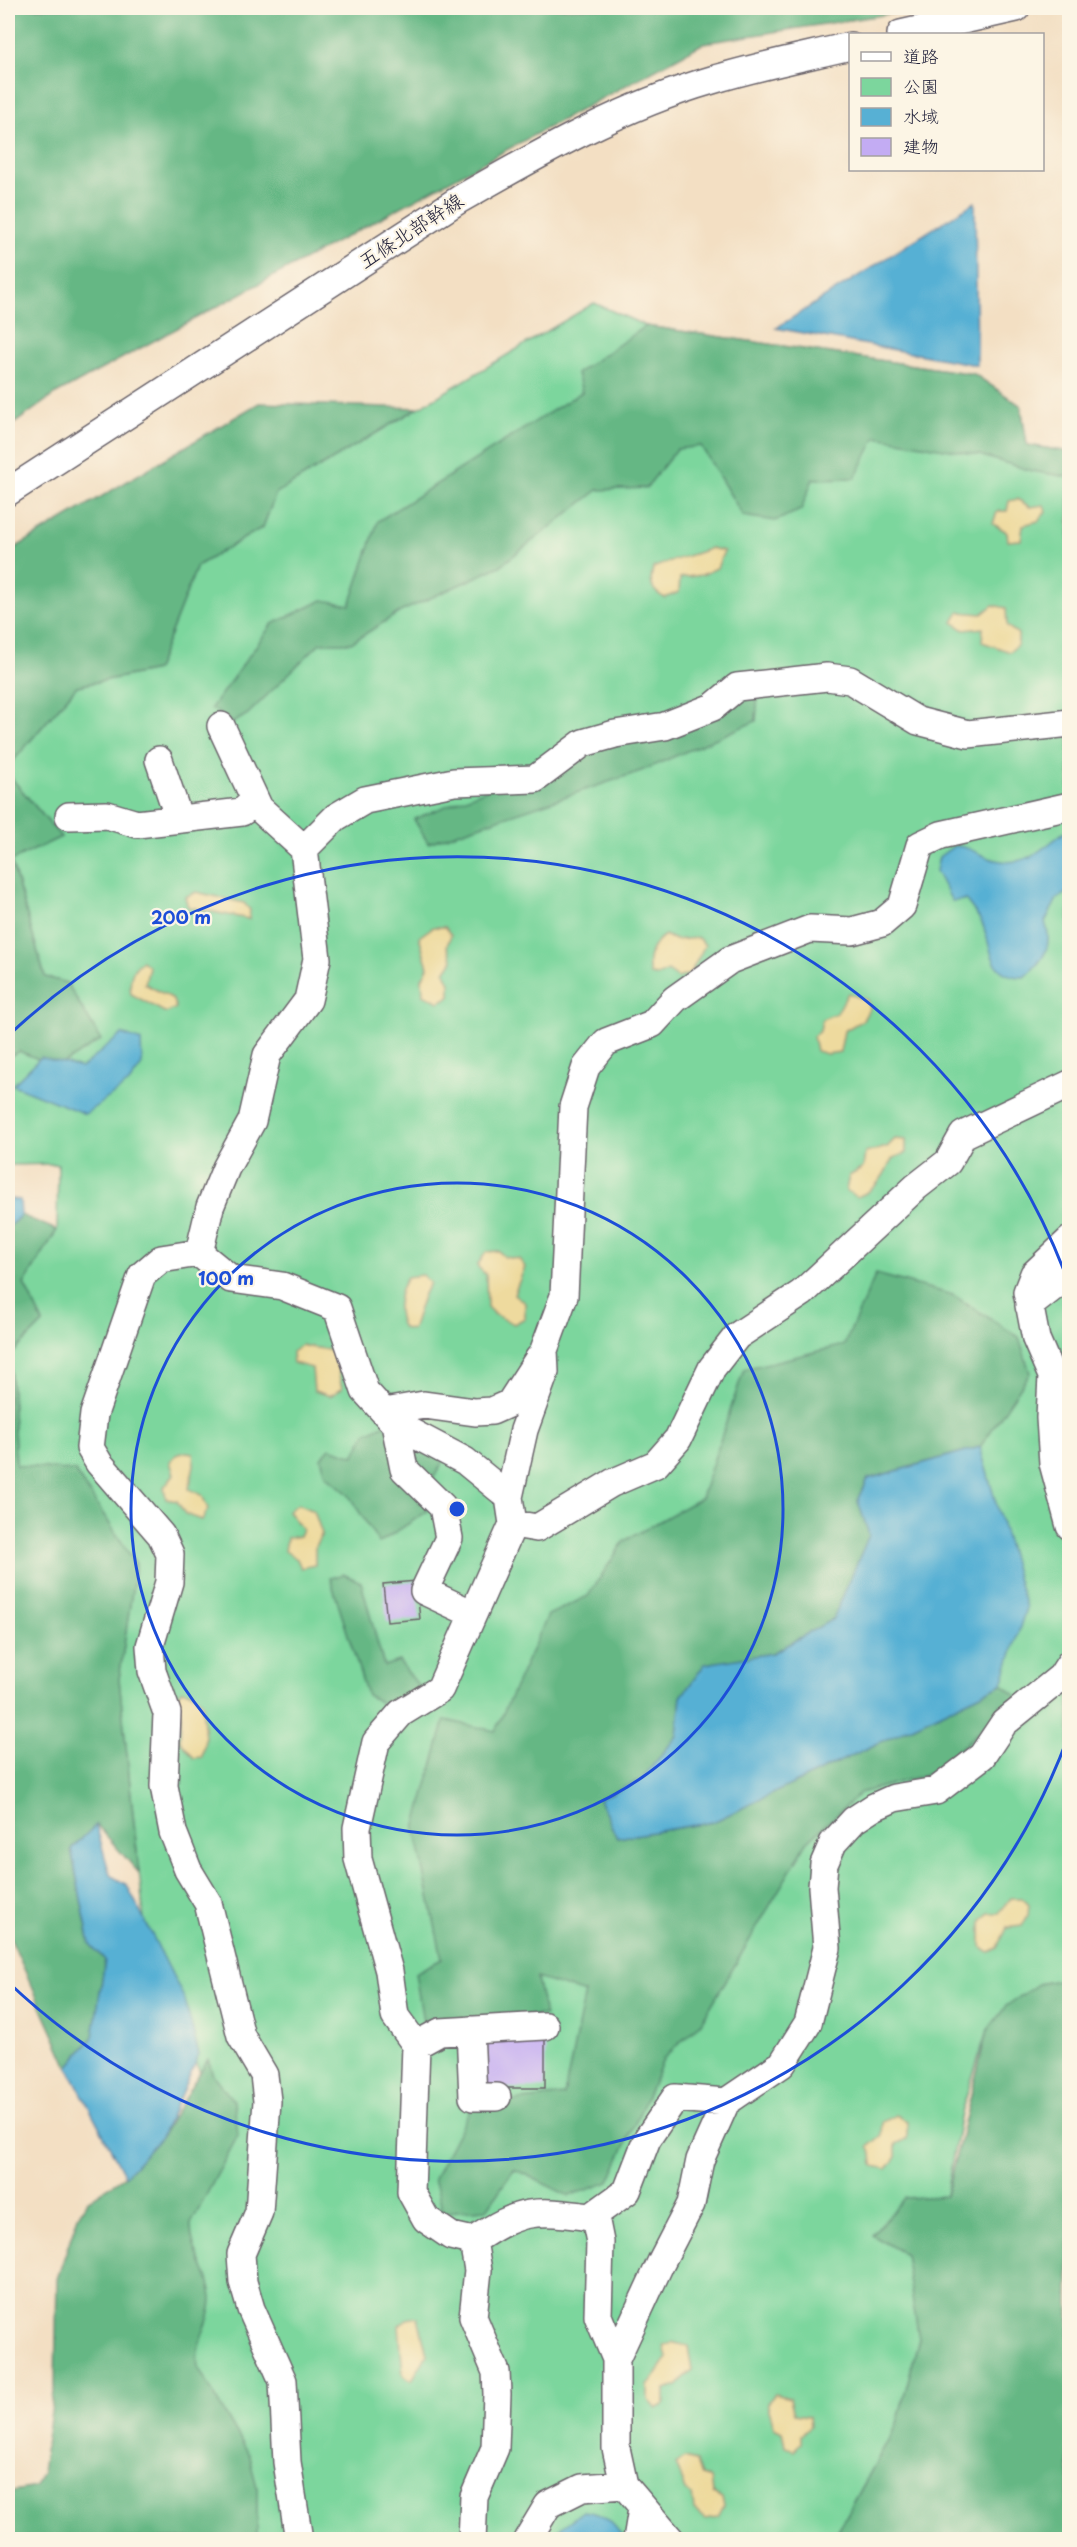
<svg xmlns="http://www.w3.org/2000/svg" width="1077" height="2547" font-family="'Playpen Sans','Klee One',sans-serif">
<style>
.green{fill:#7cd69d;stroke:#4f7c6c;stroke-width:1.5}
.forest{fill:#65b784;stroke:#446c60;stroke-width:1.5}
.sand{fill:#eeda9e;stroke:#887e6c;stroke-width:1.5}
.water{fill:#57b0d4;stroke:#3c6988;stroke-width:1.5}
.building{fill:#c3acf3}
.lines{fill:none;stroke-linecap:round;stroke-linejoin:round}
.minor-casing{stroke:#6b646b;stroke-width:30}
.minor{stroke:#fff;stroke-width:27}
.ring{fill:none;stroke:#1d4ed8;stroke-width:3}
.labels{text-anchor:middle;stroke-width:4.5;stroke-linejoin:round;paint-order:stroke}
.street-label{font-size:20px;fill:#22223b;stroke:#fcf5e5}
.centre{fill:#1d4ed8;stroke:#fcf5e5;stroke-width:3}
.ring-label{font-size:18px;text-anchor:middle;font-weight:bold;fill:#1d4ed8;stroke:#fcf5e5;stroke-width:4.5;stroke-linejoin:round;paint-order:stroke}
</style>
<rect width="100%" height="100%" fill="#fcf5e5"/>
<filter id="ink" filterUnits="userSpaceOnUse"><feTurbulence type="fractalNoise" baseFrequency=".0167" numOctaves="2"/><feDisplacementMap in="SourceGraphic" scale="12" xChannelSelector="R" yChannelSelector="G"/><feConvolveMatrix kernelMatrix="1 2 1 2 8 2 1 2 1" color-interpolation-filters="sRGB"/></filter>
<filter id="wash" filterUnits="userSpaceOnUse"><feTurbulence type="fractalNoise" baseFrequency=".008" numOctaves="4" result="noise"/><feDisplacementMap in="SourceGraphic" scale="24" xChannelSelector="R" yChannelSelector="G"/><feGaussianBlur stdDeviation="1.35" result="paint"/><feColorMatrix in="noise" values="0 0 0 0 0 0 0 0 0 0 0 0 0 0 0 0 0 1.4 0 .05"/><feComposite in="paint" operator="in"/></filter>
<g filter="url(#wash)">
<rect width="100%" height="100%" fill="#f3dfc3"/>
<!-- green -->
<path class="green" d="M594,303L646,326L974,374L1021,406L1027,445L1069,452V1978L1038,1984L987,2031L961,2113L919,2339L897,2424L839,2529L828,2539H221L152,2239L214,2101L149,1967L119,1679L136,1564L75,1472L16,1465L10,1356L43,1323L24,1284L57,1230L58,1164L8,1165V1057L19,1051L58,1067L67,983L45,977L11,860L61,837L8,774V767L77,686L156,670L197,566L263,527L276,493Z"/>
<!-- forest -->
<path class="forest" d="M8,8H927L704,43L54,395L8,428Z
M646,326L974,374L1021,406L1027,445L1069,452V477L1032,471L979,455L876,437L855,478L813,479L801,510L775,521L743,516L701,446L677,449L646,488L598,490L500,566L400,612L351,643H320L248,714L233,723L211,708L272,624L323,600L350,605L378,521L582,392L577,373Z
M259,403L418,408L276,493L263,527L197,566L156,670L77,686L8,767V552Z
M758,694L756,721L641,771L428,843L414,819L588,748Z
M8,774L61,837L11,861L45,977L67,983L101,1040L58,1067L19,1051L8,1057Z
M21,1215L57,1230L24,1284L43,1323L10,1356L16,1465L75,1471L136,1564L119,1679L139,1873L97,1825L71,1849L90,1944L105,1960L93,2037L68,2067L8,1933V1228Z
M876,1274L953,1295L1019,1337L1030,1373L980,1447L868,1479L858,1501L870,1535L834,1619L773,1653L705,1665L681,1697L677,1736L641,1780L599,1799L617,1838L713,1822L1002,1684L1018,1697L932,1773L860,1793L807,1842L701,2023L664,2058L609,2182L569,2196L514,2169L487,2209L443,2212L434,2178L472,2106L564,2095L585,1993L537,1978L545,2015L423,2021L415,1973L442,1959L415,1828L445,1720L495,1731L548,1615L588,1596L624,1541L701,1498L744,1369L844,1345Z
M383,1425L445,1458L423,1497L428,1511L379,1543L348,1494L326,1475L321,1458L330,1448L354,1456L366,1433Z
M343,1574L361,1582L384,1666L399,1661L422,1690L392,1709L367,1695L330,1578Z
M1069,1978V2539H834L897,2424L919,2339L905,2254L872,2235L904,2198L946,2196L987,2031L1006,2006L1038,1984Z
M208,2059L213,2075L234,2102L238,2135L191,2224C190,2254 211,2271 212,2299C212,2323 194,2340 198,2367L248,2453L257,2487V2539H8V2492L35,2487L42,2471L55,2386L57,2279L78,2216L87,2201L125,2176L161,2137Z"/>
<!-- sand -->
<path class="sand" d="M1017,499L1030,507L1044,505L1046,512L1038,521L1023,525L1021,540L1008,541L1007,532L993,524L997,511H1007L1009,501Z
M711,548L724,551L717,568L702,575L680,578L679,592L665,598C651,591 649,583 653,568C672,559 692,556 711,548Z
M993,605L1006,608L1007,626L1018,634V644L1010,652L982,642L983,628L964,630L953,622L959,612L982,614Z
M196,892L244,903L250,910L249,919L188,907L185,897Z
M433,927H445L451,935L447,946L453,960L445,972L450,983V996L439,1002L423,994L422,979L428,967L419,937Z
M665,935L675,940L698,938L705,945L690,974L678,978L668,971L657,976L650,975C646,959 651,944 665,935Z
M142,961L149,967L145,984L172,998L176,1008L166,1013L131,994C129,980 131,970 142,961Z
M848,993L867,1000L870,1008L863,1020L844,1031L840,1052L827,1054L816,1051L813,1036L820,1031L822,1019L837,1013Z
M895,1139L906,1140V1153L893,1158C884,1175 876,1192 856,1197L846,1190L849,1176L863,1168L865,1153L887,1147Z
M498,1251L505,1257L519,1259L525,1267L514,1294L525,1303V1318L514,1324L495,1315L487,1307L486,1275L477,1266L486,1252Z
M422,1275L430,1283C420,1297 419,1313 412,1330L403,1328C394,1312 398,1292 407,1277Z
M302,1345C313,1349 324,1347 334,1352L342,1389L330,1396L314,1391L312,1368L293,1363L292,1352Z
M186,1452L193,1453L194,1465L189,1489L202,1495L208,1509L202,1520L185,1514L177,1501L166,1499L164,1487L174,1474L170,1462L176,1455Z
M298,1504L314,1511L322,1534L315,1546V1565L301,1568L297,1559L285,1551L287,1538L299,1536L302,1529L288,1511Z
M182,1690L192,1692L202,1702L205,1739L202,1757L194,1758L180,1740L181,1715L176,1698Z
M1011,1898H1022L1029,1905L1028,1915L1022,1926L1007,1928L997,1948L989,1952L981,1946V1922L989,1913H999Z
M896,2115L907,2121V2139L896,2144V2157L887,2169L873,2166L872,2154L868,2147L882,2135L883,2122Z
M418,2317L427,2355L412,2380L403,2375L399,2325L407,2319Z
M675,2343L688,2346L692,2371L677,2386L665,2390V2404L656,2409L648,2400V2386L667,2358L664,2345Z
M775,2394L790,2398L794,2414L809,2416L810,2427L801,2435V2443L794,2450L785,2447L782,2431L774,2427L767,2403Z
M684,2458L696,2461L701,2476L711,2479L713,2493L722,2498L724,2506L718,2517L705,2519L694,2510L692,2495L686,2491L676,2464Z"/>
<!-- water -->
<path class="water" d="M975,202L977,365L776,328Z
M1069,829V891L1057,899L1045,922C1054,947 1043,961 1024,977C990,977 993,954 984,928C981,918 972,909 966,900L952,901L936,871L939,857L954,846C968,846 976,853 989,858C1027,871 1040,848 1069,829Z
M122,1034L141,1041L142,1065L129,1083L85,1114L13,1085L41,1057L81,1068Z
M8,1199L20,1200L21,1215L8,1228Z
M980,1447L1026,1608L1002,1684L713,1822L617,1838L599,1799L641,1780L677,1736L681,1697L705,1664L773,1653L833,1619L869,1535L858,1501L868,1479Z
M96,1825L110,1875L127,1885L185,2000L199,2055L161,2137L125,2176L68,2067L93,2037L105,1960L90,1944L71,1849Z
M583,2511C604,2513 613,2522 624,2539L558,2540V2530Z"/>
<g id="blocks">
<!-- building -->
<path class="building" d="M416,1581L420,1619L387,1622L383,1584Z
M545,2039V2088H478V2040Z"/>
</g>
</g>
<g filter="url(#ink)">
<use href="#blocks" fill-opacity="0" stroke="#6b646b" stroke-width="1.5"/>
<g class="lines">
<!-- minor casing -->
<g class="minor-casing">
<path id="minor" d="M901,34L1016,8
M8,492L460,199C540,153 622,106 712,80C758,66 804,57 850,46
M221,726L259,808L304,849L317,959L308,1000L267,1055L252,1121L226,1168L210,1207L199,1253L231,1279L282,1286L337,1308L365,1391L395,1424L465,1461L509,1497L513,1524L440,1689L401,1713L376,1742L357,1828L358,1859L389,1971L395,2016L416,2045L411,2192L426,2219L451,2236L473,2241L478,2270L473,2317L496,2372L497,2394L495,2448L474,2497L472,2540
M159,760L179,819
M69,816L107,815L137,824L242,812L255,800
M304,849L336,817L365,800L454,782L535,779L583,743L615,734L665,726L713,707L737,687L827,677L850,680L918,721L968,734L1070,723
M1070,1240L1034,1274L1027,1292L1036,1339L1052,1376L1050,1418L1053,1463L1070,1526
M199,1253L161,1259L142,1275L94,1414L90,1448L99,1463L161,1535L170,1554L169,1582L150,1646L152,1671L167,1713L164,1786L173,1832L188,1870L208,1903L241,2036L264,2075L267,2101L259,2212L241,2254L243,2282L251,2309L283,2381L287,2462L299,2540
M1029,1306L1070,1274
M384,1412L424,1405L475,1412L492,1411L510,1403L539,1358
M395,1424L404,1469L443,1507L449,1538L424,1591L473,1614
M509,1497L524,1430L545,1372L544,1350L564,1296L573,1107L586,1067L606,1042L652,1024L675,999L730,960L810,929L852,931L882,923L902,906L920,845L941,835L1070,806
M513,1524L537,1528L612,1483L656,1464L678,1439L712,1368L737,1336L802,1293L916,1187L948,1162L963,1135L1070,1084
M470,2030L473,2097H497
M416,2045L440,2032L545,2026
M591,2217L596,2222L600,2242L598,2316L616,2359V2448L624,2485L671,2540
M473,2241C522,2208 535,2210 591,2217L627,2191L647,2139L675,2098L726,2102L782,2064L808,2023L827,1948L822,1887L824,1864L833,1843L854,1820L874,1807L894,1798L936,1791L982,1756L1004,1723L1061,1677L1070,1663
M616,2359L661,2262L691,2204L700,2160L726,2102
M527,2540L548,2505L582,2488L624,2485
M637,2540L642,2509"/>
</g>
<!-- minor -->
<use href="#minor" class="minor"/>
</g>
</g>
<!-- distance rings -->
<g class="ring">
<circle cx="457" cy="1509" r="326"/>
<path d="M1068 1737A652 652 0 0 1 8 1982M8 1036A652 652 0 0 1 1068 1281"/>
</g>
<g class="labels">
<!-- street labels -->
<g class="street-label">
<text transform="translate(411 231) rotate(-33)" y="7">五條北部幹線</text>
</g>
</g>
<circle cx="457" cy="1509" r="9" class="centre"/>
<g class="ring-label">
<text x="181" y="924">200 m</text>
<text x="226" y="1285">100 m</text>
</g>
<!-- margin -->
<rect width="1077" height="2547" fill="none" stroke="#fcf5e5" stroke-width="30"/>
<!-- legend -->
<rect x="849" y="33" width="195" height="138" fill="#fcf5e5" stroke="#a5a1a1" stroke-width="1.5"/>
<rect x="861" y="52" width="30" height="9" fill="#ffffff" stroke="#a5a1a1" stroke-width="1.5"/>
<text x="903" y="63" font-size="18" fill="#22223b">道路</text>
<rect x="861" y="78" width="30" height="18" fill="#7cd69d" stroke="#a5a1a1" stroke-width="1.5"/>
<text x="903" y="93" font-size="18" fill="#22223b">公園</text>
<rect x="861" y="108" width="30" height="18" fill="#57b0d4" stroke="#a5a1a1" stroke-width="1.5"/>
<text x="903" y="123" font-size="18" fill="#22223b">水域</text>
<rect x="861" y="138" width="30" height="18" fill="#c3acf3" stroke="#a5a1a1" stroke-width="1.5"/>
<text x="903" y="153" font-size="18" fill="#22223b">建物</text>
</svg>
